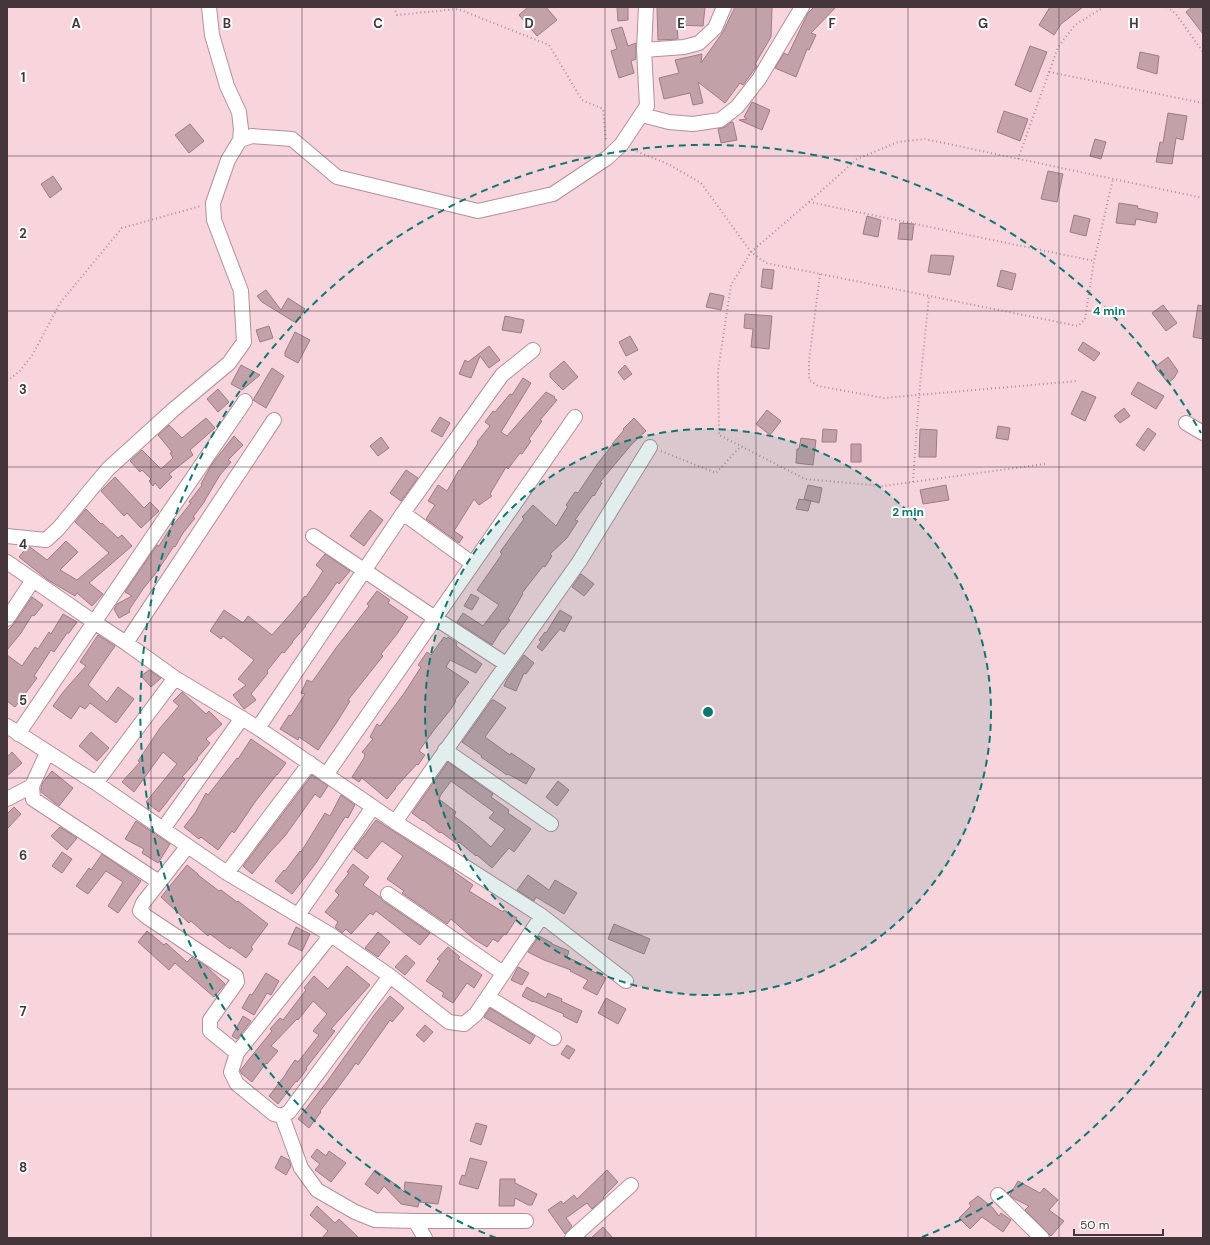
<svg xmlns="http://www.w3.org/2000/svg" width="1210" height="1245" font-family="'DM Sans',sans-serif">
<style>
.building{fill:#c3a1a9;stroke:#9d7d85;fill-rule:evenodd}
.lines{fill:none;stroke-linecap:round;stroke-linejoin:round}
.minor-casing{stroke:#b29199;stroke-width:16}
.path{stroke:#ab9198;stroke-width:2;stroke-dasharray:1 3;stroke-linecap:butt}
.minor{stroke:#fff;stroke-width:14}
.grid{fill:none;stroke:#44363a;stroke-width:1;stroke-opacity:0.55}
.ring{fill:none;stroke:#0f766e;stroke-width:2;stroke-dasharray:7 5}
.grid-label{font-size:13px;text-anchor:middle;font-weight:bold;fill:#44363a;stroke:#fff;stroke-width:4;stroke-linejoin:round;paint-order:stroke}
.centre{fill:#0f766e;stroke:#fff;stroke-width:2}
.ring-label{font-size:12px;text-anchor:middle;font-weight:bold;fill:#0f766e;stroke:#fff;stroke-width:4;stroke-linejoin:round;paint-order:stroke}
</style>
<rect width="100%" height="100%" fill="#f8d4dd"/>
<!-- building -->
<path class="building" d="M528,7H546L557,20L537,36L519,15Z
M617,7H628V20L618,21Z
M657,7H705L703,26L677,25L678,39L658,40Z
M735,7H772L771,37L755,64L757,66L743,85L740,83L725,103L698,82L703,103L693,105L690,93L664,99L659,78L679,73L675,60L702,54L701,63L723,32Z
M814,7H836L811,33L816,35L809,50L807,49L796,77L775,68L784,53L788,55L804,21L808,13Z
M1050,7H1083L1061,24L1054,35L1039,25Z
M1192,7H1203V34L1186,12Z
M622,27L628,46L636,43V59L631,61L634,73L619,78L611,51L617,49L611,30Z
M1030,46L1047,52L1031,92L1015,85Z
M1140,52L1159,56L1157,74L1137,68Z
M752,102L770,110L762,130L739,120L747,119L744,117Z
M1004,111L1028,119L1020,141L997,132Z
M1168,113L1187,116L1183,140L1176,138L1172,164L1156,162L1160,142L1163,143Z
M731,122H733L737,140L721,143L718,129L725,127Z
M190,124L204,141L189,153L175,135Z
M1095,139L1106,142L1101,159L1090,156Z
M1048,171L1063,174L1057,202L1041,199Z
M53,176L62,189L50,198L41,184Z
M1119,203L1138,206L1137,208L1158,213L1156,223L1136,219L1135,225L1116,223Z
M1074,215L1090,219L1086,236L1070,232Z
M867,216L881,220L878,237L863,234Z
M900,223L914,224L912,240L898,239Z
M931,255L954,256L950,275L928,272Z
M763,269L774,270L772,289L761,287Z
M1001,270L1016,274L1012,290L997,286Z
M266,290L281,310L288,298L305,309L296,323L262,302L257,296Z
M710,293L724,296L721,310L706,307Z
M1163,305L1177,323L1166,331L1152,313Z
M1198,305L1203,306V339L1193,337Z
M745,314L772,316L769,349L751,347L753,329L744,328Z
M505,316L524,320L521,333L502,330Z
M269,326L273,338L260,342L256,330Z
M295,332L310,340L298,363L285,356V352Z
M630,336L638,350L626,356L619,342Z
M1083,342L1100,353L1094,361L1078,350Z
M489,346L500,360L489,368L480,356L471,378L459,374L465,360L468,362Z
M1168,357L1178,371L1174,378L1168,383L1155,367Z
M564,361L578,377L563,390L550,377V373Z
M241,365L260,375L242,390L231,384Z
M625,365L632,374L624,380L618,372Z
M272,368L284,376L266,408L253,400Z
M523,378L531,383L501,432L507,436L546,392L555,397L554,398L557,400L540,420L542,421L529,439L531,441L522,454L520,453L508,469L506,467L490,494L492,496L479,505L474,499L454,531L463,537L459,543L426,519L435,505L428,501L438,485L447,491L459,470L460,471L478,443L477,442L490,426L485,422L493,411L495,412L510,394L512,395Z
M1138,382L1164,396L1156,409L1131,394Z
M218,389L229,402L218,412L207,399Z
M1082,391L1096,397L1085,421L1071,414Z
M1124,408L1130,416L1120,423L1114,416Z
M767,410L781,421L770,435L756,424Z
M440,417L450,423L442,437L431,431Z
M206,418L215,428L190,450L193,455L169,474L172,477L160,489L155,483L153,486L149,481L151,479L142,470L140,472L130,461L142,450L161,469L173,458L170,453L172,452L158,435L169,425L182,438Z
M634,418L646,431L632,444L600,482L602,483L594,496L593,495L575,520L578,521L567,538L550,554L552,556L545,567L543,566L522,593L523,594L508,619L510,620L503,629H502L492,645L457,622L463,613L483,626L499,605L477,590L502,554L500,552L524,519L522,517L533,505L556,526L568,506L566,505L575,492L578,493L598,463L613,444H612L624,430L623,429Z
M998,426L1010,428L1008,440L996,438Z
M1148,428L1156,434L1144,451L1136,445Z
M823,429L837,430L836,442H822Z
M920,429L937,430L936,457H919Z
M234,436L243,445L228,460L231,462L220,475L205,500V501L193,517L195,518L183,533L175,547L174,546L156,573L143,589L129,610L130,612L119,618L114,609L117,604L132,596L125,592L157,545L159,546L169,530L191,503L189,502L202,485L201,484L212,464Z
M381,437L389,448L378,456L370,446Z
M801,438L816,440L813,465L796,463L797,449H799Z
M851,444H861V462H851Z
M406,470L418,478L401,501L390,493Z
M115,477L144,508L150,502L159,511L141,528L127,513L124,516L101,491Z
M808,485L822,488L819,503L804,499Z
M946,485L949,500L923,504L920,490Z
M799,499L811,501L808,511L796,509Z
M86,509L101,524L102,523L118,538L122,535L132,546L89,583L103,594L92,606L77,593L75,596L48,580L19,557L27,547H30L47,560L66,541L78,552L60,570L77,580L109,553L75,522Z
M370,510L383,520L364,546L350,536Z
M325,554L350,571L339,584L337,582L324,601L305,626H306L292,642H293L284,653L282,652L267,671L268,673L251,694L256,700L244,709L233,695L246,685L238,679L254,660L223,636L221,639L210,631L224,610L243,623L248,616L272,635L293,611L305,596L306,597L323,571L316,565Z
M581,574L594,584L584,596L572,587Z
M377,591L390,600L388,603L408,617L397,634L381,654L383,656L348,700L350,701L337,722L318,750L299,737L298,740L280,729L289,715L291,716L305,694L301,693L307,680L312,682L336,648L369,606L367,604Z
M471,594L479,598L472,610L464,606Z
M32,597L43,605L34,616L32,615L21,633L7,650V631L14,624Z
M560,610L572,617L564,632L560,629L542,651L537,647L541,642L539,640L545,632L546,633Z
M63,614L77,622L69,633H67L54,652L51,650L34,676L37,678L15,707L7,701V655L22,666L35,647L38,649L49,632L51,634Z
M98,635L115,646L88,685L107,702L118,687L134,699L116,723L90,703L85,709L80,706L71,719L53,706L64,691L86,666L80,662Z
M444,637L447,639L448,637L457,643L456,645L459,648L482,664L476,673L450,660L446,667L469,682L455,700L456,701L451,709L434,730L419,751L425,755L418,765L417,764L395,788H396L387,799L362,778L359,782L352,777L364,758L365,754L362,752L373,739L370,737L377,724L380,726L405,692L421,667L418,665L427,652L431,655Z
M524,655L534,663L526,674L524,673L516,691L504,686L507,679Z
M149,670L161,678L151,687L141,676Z
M182,692L206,714L209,711L222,724L206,739L210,743L197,758L198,759L182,777L185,779L159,812L146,802L177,764L163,752L134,792L122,782L140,762L138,761L160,728L179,706L173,701Z
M492,700H494L506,708L485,737L510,755L511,753L535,769L526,784L508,774L507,775L481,757L482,756L462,742Z
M91,732L109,748L97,761L79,746Z
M251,739L286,763L277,775V774L255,802L234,833L232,831L218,850L201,837L199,839L184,827L195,813L206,793L208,795L237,758L238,759Z
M12,752L22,763L7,776V757Z
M448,762L493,794L491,797L509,810L508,813L531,829L514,852L509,848L492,868L477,855L476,856L459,842L457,844L441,832L440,833L423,820V821L412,813ZM451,781L494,812L489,818L505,829L491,847L470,828L454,816L456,812L439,799L440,797V796Z
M52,771L73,788L59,806L41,792V788L43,782Z
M312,775L328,786L320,798L315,794L285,836L270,852L252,874L243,866Z
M558,781L569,790L557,806L546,797Z
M341,795L355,805L348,818L345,817L316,863L292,894L275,881L284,870L285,871L300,851L301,852L325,813L330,816Z
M14,807L21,814L7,829V814Z
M376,820L454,870L453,871L473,885L469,891L503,912L504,910L517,918L506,935L504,934L498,942L493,939L487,947L474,939L451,919L447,924L402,893L404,891L387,879L403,856L382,841L367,859L354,849Z
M136,821L170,844L158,863L142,853L144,849L125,839Z
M60,827L77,838L67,850L51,836Z
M62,852L72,859L62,873L52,866Z
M102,854L141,881L118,913L108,906L123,882L106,871L88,894L76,886L89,868L91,870Z
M353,864L369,877L363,885L380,897L383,901L430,933L420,945L376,911L373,915L370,913L351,934L346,929L342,933L335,927L338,922L325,912L339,895L335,891L349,873L347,872Z
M187,865L198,874V875L219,891L221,890L237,902L238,901L268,924L251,947L253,949L246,958L231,947L230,949L210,934L208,936L191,921L189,923L161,897Z
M528,875L549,890L555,880L577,893L564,914L536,897L534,901L517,890Z
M614,924L650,939L644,954L608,939Z
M296,927L310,934L302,951L288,944Z
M147,931L164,945L166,943L187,962L192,957L206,966L225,984L214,997L175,963L169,970L138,942Z
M378,932L390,942L378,957L365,948Z
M539,936L552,943V944L569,951L567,957L586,966V968L606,978L597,995L583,988L588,980L570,971L571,970L544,960L528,952Z
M448,947L460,957L458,959L482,975L474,988L467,983L453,1003L442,996L444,993L426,981L440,961L437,959Z
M406,955L415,963L405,975L395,967Z
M347,966L370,985L331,1029L335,1031L306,1068L307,1069L297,1082L296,1081L278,1104L269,1096L286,1074V1073L295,1060L298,1062L319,1035L313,1031L327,1014L313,1001L298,1020L297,1019L271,1046L278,1051L267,1064L266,1063L252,1082L242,1074L240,1071L250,1058L272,1031L270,1029L280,1018L283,1020L306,990L304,988L314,976L328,989Z
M518,967L529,973L522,985L511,980Z
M266,973L279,981L271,995L267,993L254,1015L242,1008L250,994L252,995Z
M527,987L546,998L548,993L562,999L561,1001L582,1011L577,1023L563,1016L564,1014L533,1001V1002L522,996Z
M390,996L404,1008L392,1022L390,1020L358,1065L356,1063L340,1085L320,1111L321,1112L309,1128L298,1119L326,1083L375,1014Z
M606,998L626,1009L618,1024L598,1013Z
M490,1008L535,1036L530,1044L484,1017Z
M243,1016L251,1021L237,1039L232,1036Z
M425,1025L433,1032L424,1042L416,1035Z
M567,1045L575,1050L569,1059L561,1054Z
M476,1123L487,1126L481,1145L470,1141Z
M317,1149L326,1156L329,1151L346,1163L331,1182L315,1170L320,1164L311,1157Z
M281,1156L289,1160L291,1166L286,1175L275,1168Z
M470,1158L487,1162L478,1189L459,1184L462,1175L465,1176Z
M375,1170L395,1184H396L404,1192L405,1182L442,1186L438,1204L419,1202L418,1207L401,1204L384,1186L378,1194L365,1184Z
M607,1170L618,1182L603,1197L604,1198L592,1209L587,1203L566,1218L572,1226L565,1234L548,1210L561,1201L563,1204L574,1195L577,1199Z
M500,1179H515V1183L537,1194L532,1205H528L515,1198L514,1206H499Z
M1018,1181L1040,1193L1044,1188L1058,1200L1049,1210L1064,1221L1051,1236L1025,1210L1029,1206L1013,1198L1010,1195Z
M978,1196L992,1207L999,1216L1001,1213L1011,1220L1003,1232L982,1217L970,1229L959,1218L971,1206L969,1203Z
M317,1206L335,1223L339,1219L359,1238H322L328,1231L310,1215Z
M603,1227L613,1238H591Z"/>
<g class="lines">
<!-- minor casing -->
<g class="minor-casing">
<path id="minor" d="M644,50L684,47L699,43L715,28L724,7
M642,115L669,122L693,124L720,120L737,107L759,79L802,7
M240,140L252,136L292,139L337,177L478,211L553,194L607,158L621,145L647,106L644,50L646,7
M1186,423L1203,433
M403,513L473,564
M7,536L46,540L58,529L108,469L173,410L229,363L244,342L241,291L214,220L213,203L228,160L240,140L241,129L239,112L227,86L212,35L209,7
M313,536L435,618L506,664
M7,562L94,622L126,643L175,678L258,728L395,822L542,916L626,981
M7,619L33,580
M126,643L274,420
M7,726L96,783L227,873L331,935L390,976L449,1022L464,1024L476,1014L542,916
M258,728L403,513L502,375L533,350
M18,734L245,401
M445,750L551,824
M47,753L32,786L33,799L159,882
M326,775L575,417
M96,783L175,678
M7,799L32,786
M395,822L579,562L650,447
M163,829L242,718
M187,847L143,903L140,911L147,917L236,976L237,982L210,1020V1031L237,1053
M227,873L310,763
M388,894L503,973
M298,915L373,807
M331,935L237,1053L231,1072L237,1084L274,1114L282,1116L289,1112L390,976
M488,997L554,1038
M282,1116L301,1168L317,1190L355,1212L375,1220L415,1221L425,1238
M998,1195L1042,1238
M415,1221H526
M572,1238L631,1185"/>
</g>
<!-- path -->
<path class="path" d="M394,7L397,15L458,9L549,45L582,100L603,109L606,141
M1167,7L1176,14L1203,52
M1049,72L1203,103
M633,150L668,164L701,183L751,252L766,263L1078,326L1085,319L1094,261L1113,179
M1018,159L1058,47L1075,25L1104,7
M809,202L1094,261
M820,274L809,361V380L818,386L884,398L1077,381
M7,381L20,371L33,354L60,303L122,228L201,206
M661,451L716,473L741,446
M1045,464L883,486L805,479L719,435L718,371L731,285L751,252L809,202L857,159L898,142L925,139L1203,198
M913,482L919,395L929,296"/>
<!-- minor -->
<use href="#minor" class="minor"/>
</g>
<!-- grid -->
<path class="grid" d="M151,7V1238M302,7V1238M454,7V1238M605,7V1238M756,7V1238M908,7V1238M1059,7V1238M7,156H1203M7,311H1203M7,467H1203M7,622H1203M7,778H1203M7,934H1203M7,1089H1203"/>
<!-- distance rings -->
<circle cx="708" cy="712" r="283" fill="#0f766e" fill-opacity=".12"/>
<g class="ring">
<circle cx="708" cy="712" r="283"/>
<path d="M1201 991A567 567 0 0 1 920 1238M496 1238A567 567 0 1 1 1201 433"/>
</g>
<g class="grid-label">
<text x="76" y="28">A</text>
<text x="227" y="28">B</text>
<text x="378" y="28">C</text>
<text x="529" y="28">D</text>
<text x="681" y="28">E</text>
<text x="832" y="28">F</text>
<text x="983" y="28">G</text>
<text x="1134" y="28">H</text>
<text x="23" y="82">1</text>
<text x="23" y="238">2</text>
<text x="23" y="394">3</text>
<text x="23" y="549">4</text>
<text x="23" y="705">5</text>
<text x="23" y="860">6</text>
<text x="23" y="1016">7</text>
<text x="23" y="1172">8</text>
</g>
<circle cx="708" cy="712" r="6" class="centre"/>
<g class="ring-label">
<text x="1109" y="315">4 min</text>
<text x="908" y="516">2 min</text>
</g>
<!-- border -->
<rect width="1210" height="1245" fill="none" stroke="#44363a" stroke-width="16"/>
<!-- scale -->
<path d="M1074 1229v6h89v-6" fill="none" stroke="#44363a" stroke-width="2"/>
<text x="1080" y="1229" font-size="12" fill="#44363a" stroke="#ffffff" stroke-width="3" paint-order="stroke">50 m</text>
</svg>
